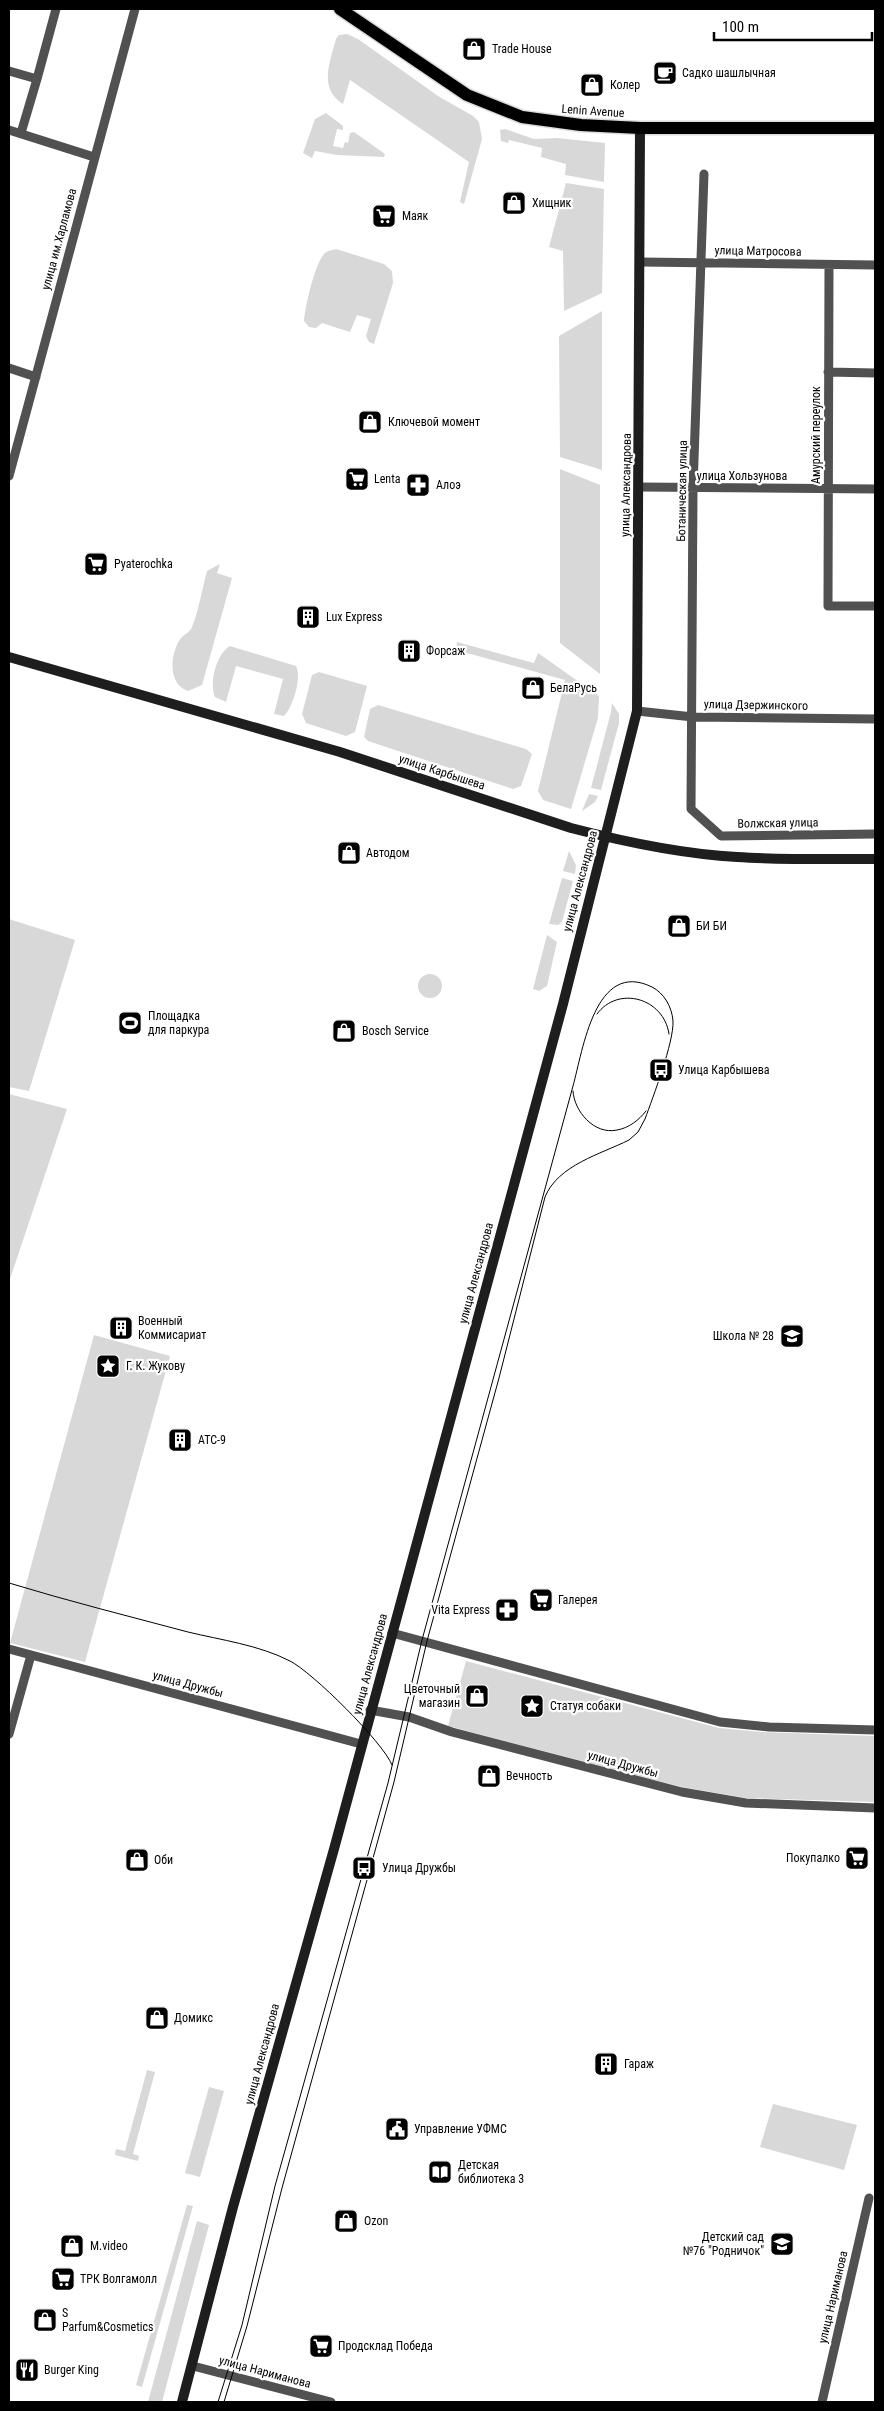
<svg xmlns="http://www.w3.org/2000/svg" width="884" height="2411" font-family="'Roboto Condensed',sans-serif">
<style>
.green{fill:#d8d8d8}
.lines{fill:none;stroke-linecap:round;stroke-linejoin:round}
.primary-casing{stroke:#dbdbdb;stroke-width:15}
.street{stroke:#515151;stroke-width:9}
.secondary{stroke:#1e1e1e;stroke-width:10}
.primary{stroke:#000;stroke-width:12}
.tram{stroke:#000;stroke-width:1}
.labels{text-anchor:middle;stroke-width:4.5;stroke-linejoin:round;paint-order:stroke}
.poi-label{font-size:12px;fill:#000;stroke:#fff;text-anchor:start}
.street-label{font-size:12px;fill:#000;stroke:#fff}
</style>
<rect width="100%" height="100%" fill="#fff"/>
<!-- green -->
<path class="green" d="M347,34L358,39L438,96L473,116L479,122L482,139L464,204L460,202L469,162L350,80L343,104C318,88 330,62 336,39L339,35Z
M326,113L343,126V130L337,129L333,146L343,148L345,142L348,143L350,133L354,132L385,154L384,157L337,155L315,151L312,158L303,153L315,119Z
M505,129L534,139L557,138L605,143L604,182L565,175L566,164L541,157L542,148L509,140L508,143L501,141L500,130Z
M566,183L604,189L602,293L564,311L563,251L549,247Z
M336,249L384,264L392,271L393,283L374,344L369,342L366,336L371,319L357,315L350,332L322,323L316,328L309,327L304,321C305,307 315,262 325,253C327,251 333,250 336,249Z
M602,311V470L560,457L559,336Z
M560,469L600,485V674L560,643Z
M220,564L217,573L232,578L202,685L188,691C167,684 170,653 181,638C185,634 190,632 192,627C199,610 202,589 207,571Z
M457,642L534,663L538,653L599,696L598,718L571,809L543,800L538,791L565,680L456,650Z
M230,646L296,666C302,678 293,707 284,716L274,714L283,679L236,666L226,702L215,697C209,684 216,654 230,646Z
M319,672L367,686L355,732L346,736L306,723L302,714L312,675Z
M612,703L619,714V723L601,790L591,788L611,712Z
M378,705L526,749L532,754L521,786L513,789L368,741L364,737L370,709Z
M589,794L598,796L595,802L582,811Z
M569,851L576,865L575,874L563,871Z
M562,878L573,881L562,922L558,925L549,924Z
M9,919L75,940L29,1091L9,1087Z
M547,935L557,942L547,986L539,991L533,989Z
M418 986a12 12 0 1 1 24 0a12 12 0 1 1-24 0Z
M124,1015L139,1018L137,1033L121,1028Z
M9,1094L67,1109L9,1282Z
M94,1335L170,1356L85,1662L10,1643Z
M466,1661L719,1728L762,1732L875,1736V1802L746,1798L682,1787L448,1726Z
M147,2070L155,2072L133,2154L139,2156L138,2161L115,2155L116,2149L125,2151Z
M209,2087L224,2091L200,2177L185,2173Z
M773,2104L857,2125L844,2170L760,2147Z
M187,2205L193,2206L142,2387L136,2385Z
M197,2221L209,2225L162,2402H148Z"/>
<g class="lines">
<!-- primary casing -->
<g class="primary-casing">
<path id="primary" d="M340,9L467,95L522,117L581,125L640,128H875"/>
</g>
<!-- street -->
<path class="street" d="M9,71L37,79L21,133
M37,79L56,9
M9,130L94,157
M704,174L693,488L691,809L721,836L875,834
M640,262L875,265
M829,265L828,606H875
M9,368L36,377
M828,372L875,373
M9,476L135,9
M639,487L875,489
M637,711L693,717L875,719
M392,1633L720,1722L769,1727L875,1730
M9,1649L361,1744
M370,1710L409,1717L452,1732L682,1792L746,1803L875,1808
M9,1734L31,1655
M193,2366L331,2402
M822,2402L869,2198"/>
<!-- secondary -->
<path class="secondary" d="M9,657L340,752L571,828C625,842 681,854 737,857C783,860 829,859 875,859
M182,2402L233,2207L334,1849L563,1004L637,711L640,128"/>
<!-- primary -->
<use href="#primary" class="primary"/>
<!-- tram -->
<path class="tram" d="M597,1014C618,985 664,998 669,1034
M573,1091C574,1111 594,1135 617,1130C629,1128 639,1120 646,1111
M9,1583C68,1601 128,1616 188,1632C221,1640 259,1645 290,1661C312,1672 383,1742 392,1765
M218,2402L242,2325L275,2186L388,1783L422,1640L573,1086C583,1050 595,959 652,987C664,993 672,1007 673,1021C674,1042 653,1097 645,1119L638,1132L629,1140C601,1154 558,1165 545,1197L499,1378L427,1641L394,1782L282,2188L247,2326L224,2402"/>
</g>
<!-- icons -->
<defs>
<g id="shop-square" transform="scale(1.25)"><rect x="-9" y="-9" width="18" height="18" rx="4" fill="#000" stroke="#fff"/><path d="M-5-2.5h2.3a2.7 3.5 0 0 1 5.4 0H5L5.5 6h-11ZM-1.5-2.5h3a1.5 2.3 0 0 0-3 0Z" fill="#fff"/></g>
<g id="cafe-square" transform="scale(1.25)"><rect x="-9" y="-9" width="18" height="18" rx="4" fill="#000" stroke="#fff"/><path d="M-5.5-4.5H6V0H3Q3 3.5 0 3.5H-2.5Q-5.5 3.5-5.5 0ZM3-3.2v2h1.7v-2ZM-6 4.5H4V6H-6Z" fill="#fff"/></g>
<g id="supermarket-square" transform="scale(1.25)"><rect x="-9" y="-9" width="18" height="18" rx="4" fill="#000" stroke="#fff"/><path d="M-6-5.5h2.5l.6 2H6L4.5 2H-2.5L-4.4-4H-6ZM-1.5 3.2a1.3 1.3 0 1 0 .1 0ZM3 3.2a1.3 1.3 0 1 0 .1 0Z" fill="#fff"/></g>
<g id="pharmacy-square" transform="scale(1.25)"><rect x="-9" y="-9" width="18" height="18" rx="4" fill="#000" stroke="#fff"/><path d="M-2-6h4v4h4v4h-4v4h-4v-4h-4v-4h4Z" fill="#fff"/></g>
<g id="building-square" transform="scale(1.25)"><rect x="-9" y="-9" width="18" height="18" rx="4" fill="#000" stroke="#fff"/><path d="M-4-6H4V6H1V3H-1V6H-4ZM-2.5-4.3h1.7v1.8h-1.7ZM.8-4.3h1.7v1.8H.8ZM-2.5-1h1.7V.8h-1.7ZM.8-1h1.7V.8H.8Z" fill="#fff"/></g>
<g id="stadium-square" transform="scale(1.25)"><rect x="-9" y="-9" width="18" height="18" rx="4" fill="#000" stroke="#fff"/><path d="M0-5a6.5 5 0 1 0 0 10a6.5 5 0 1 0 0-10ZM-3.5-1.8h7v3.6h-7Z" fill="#fff"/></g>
<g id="bus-square" transform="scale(1.25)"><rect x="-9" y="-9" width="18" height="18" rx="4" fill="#000" stroke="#fff"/><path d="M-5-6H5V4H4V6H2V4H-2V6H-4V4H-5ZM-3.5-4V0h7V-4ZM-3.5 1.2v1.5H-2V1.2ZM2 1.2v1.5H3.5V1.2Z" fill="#fff"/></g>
<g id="school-square" transform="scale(1.25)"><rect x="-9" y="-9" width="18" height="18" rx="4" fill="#000" stroke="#fff"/><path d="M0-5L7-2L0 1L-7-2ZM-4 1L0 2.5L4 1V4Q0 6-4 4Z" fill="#fff"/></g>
<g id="sight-square" transform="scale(1.25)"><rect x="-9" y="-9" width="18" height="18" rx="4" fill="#000" stroke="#fff"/><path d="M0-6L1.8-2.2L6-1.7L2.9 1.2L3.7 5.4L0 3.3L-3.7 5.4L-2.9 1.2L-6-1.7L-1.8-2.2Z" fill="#fff"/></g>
<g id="civic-square" transform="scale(1.25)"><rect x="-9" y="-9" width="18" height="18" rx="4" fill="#000" stroke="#fff"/><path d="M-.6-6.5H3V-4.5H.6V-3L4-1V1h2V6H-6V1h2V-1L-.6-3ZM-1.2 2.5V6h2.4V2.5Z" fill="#fff"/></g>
<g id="library-square" transform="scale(1.25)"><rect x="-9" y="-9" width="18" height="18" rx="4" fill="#000" stroke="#fff"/><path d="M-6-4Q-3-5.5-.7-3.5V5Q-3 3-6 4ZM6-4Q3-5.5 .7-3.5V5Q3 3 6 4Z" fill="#fff"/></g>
<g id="restaurant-square" transform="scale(1.25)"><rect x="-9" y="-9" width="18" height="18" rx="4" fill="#000" stroke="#fff"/><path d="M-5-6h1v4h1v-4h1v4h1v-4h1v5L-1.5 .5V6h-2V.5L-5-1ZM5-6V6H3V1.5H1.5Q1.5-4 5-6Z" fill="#fff"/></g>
</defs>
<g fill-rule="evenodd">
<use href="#shop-square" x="474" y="49"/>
<use href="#cafe-square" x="665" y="73"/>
<use href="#shop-square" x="592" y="85"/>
<use href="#shop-square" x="514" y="203"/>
<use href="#supermarket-square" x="384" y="216"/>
<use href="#shop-square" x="370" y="422"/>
<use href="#supermarket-square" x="357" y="479"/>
<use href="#pharmacy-square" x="418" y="485"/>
<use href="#supermarket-square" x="96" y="564"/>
<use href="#building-square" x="308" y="617"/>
<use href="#building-square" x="409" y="651"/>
<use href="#shop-square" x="533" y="688"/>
<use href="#shop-square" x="349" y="853"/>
<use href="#shop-square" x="679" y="926"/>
<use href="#stadium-square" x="130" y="1023"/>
<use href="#shop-square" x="344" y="1031"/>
<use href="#bus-square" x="661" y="1070"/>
<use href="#building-square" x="121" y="1328"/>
<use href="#school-square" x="792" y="1336"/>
<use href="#sight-square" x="108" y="1366"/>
<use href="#building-square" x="180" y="1440"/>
<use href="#supermarket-square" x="541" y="1600"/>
<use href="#pharmacy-square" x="507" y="1610"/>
<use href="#shop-square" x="477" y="1696"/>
<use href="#sight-square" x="532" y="1706"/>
<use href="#shop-square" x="489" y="1776"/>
<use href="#supermarket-square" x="857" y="1858"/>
<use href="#shop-square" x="137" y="1860"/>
<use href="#bus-square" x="364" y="1868"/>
<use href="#shop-square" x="157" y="2018"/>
<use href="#building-square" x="606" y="2064"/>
<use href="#civic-square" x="397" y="2129"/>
<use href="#library-square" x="440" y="2172"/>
<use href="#shop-square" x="346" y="2221"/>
<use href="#school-square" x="782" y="2244"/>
<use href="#shop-square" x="72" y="2246"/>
<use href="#supermarket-square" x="63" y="2279"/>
<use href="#shop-square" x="45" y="2320"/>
<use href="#supermarket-square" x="321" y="2346"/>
<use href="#restaurant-square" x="27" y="2370"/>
</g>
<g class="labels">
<!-- poi labels -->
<g class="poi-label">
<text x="492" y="53">Trade House</text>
<text x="682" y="77">Садко шашлычная</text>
<text x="610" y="89">Колер</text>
<text x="532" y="207">Хищник</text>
<text x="402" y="220">Маяк</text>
<text x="388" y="426">Ключевой момент</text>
<text x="374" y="483">Lenta</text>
<text x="436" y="489">Алоэ</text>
<text x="114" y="568">Pyaterochka</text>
<text x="326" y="621">Lux Express</text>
<text x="426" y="655">Форсаж</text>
<text x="550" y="692">БелаРусь</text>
<text x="366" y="857">Автодом</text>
<text x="696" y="930">БИ БИ</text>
<text x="148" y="1020">Площадка<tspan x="148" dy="14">для паркура</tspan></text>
<text x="362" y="1035">Bosch Service</text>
<text x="678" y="1074">Улица Карбышева</text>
<text x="138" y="1325">Военный<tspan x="138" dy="14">Коммисариат</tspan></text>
<text x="774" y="1340" text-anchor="end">Школа № 28</text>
<text x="126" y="1370">Г. К. Жукову</text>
<text x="198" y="1444">АТС-9</text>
<text x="558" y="1604">Галерея</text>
<text x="490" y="1614" text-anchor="end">Vita Express</text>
<text x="460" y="1693" text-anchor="end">Цветочный<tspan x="460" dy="14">магазин</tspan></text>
<text x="550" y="1710">Статуя собаки</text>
<text x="506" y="1780">Вечность</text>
<text x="840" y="1862" text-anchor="end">Покупалко</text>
<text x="154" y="1864">Оби</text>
<text x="382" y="1872">Улица Дружбы</text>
<text x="174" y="2022">Домикс</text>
<text x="624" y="2068">Гараж</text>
<text x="414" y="2133">Управление УФМС</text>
<text x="458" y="2169">Детская<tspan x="458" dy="14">библиотека 3</tspan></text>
<text x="364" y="2225">Ozon</text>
<text x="764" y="2241" text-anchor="end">Детский сад<tspan x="764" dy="14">№76 "Родничок"</tspan></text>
<text x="90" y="2250">M.video</text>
<text x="80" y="2283">ТРК Волгамолл</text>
<text x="62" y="2317">S<tspan x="62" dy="14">Parfum&amp;Cosmetics</tspan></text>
<text x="338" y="2350">Продсклад Победа</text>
<text x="44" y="2374">Burger King</text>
</g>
<!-- street labels -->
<g class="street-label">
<text transform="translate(593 111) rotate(4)" y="4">Lenin Avenue</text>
<text transform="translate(59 239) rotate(-75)" y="4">улица им.Харламова</text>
<text transform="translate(758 251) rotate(1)" y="4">улица Матросова</text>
<text transform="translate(816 435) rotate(-90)" y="4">Амурский переулок</text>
<text x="742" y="480">улица Хользунова</text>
<text transform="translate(626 485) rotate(-89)" y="4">улица Александрова</text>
<text transform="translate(682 491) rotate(-89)" y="4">Ботаническая улица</text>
<text transform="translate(756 705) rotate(1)" y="4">улица Дзержинского</text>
<text transform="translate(442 772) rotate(18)" y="4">улица Карбышева</text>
<text transform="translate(778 823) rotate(-1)" y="4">Волжская улица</text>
<text transform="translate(580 881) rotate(-75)" y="4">улица Александрова</text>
<text transform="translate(476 1273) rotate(-75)" y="4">улица Александрова</text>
<text transform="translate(370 1664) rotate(-75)" y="4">улица Александрова</text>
<text transform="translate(188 1684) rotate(15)" y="4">улица Дружбы</text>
<text transform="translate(623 1764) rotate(15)" y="4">улица Дружбы</text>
<text transform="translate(262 2054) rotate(-75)" y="4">улица Александрова</text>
<text transform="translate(833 2297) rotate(-77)" y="4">улица Нариманова</text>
<text transform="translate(265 2372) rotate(15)" y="4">улица Нариманова</text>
</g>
</g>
<!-- border -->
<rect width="884" height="2411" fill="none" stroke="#000000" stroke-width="20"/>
<!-- scale -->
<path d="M714 32v8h158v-8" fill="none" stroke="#000000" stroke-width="2.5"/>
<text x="722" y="32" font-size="15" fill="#000000" stroke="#ffffff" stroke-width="4" paint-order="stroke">100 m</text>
</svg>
